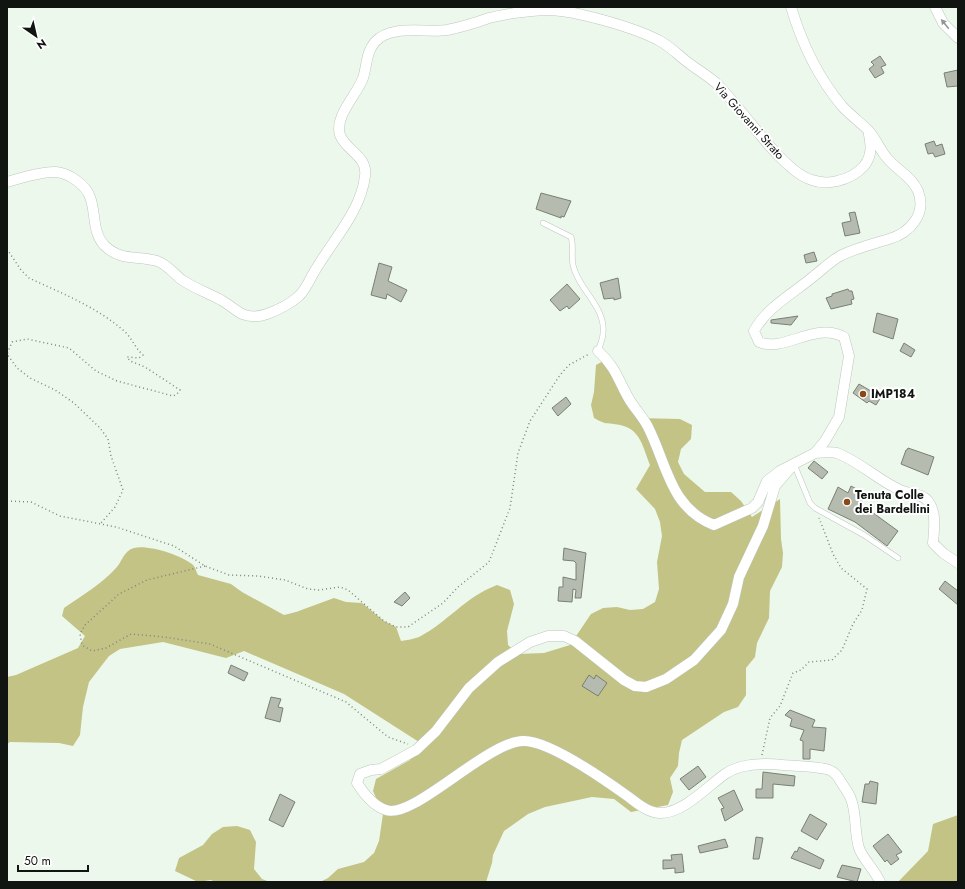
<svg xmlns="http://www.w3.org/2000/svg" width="965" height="889" font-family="Jost,sans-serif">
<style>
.forest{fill:#c2c384}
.building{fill:#b6bbaf;stroke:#7a7f74}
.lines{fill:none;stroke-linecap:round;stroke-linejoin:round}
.lane-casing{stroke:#bdc7bd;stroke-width:6}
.street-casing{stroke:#bdc7bd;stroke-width:11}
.path{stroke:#7f877f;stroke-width:1.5;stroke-dasharray:1 3;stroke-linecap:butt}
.lane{stroke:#fff;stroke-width:5}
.street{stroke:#fff;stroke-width:10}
.oneway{fill:#949694}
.poi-dot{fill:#894814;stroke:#fff;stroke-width:1.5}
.labels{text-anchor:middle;stroke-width:4;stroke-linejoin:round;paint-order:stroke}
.street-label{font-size:12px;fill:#111511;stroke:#fff}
.poi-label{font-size:12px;font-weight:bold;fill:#111511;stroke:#fff;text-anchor:start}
</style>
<rect width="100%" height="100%" fill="#edf8ed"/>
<!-- forest -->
<path class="forest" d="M607,359L637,418L680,419L692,425L691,439L681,449L678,462L684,474L705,492H731L741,501L752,517L780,499L781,539L783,553L782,567L770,591L769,618L757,643L755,657L746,668V695L738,707L724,712L682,740L679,753L678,766L670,778L673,792L668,805L631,812L614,799L592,797L545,807L528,814L504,831L493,855L492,863L486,882H320L328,878L338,869L364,862L374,853L379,841L383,814L373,791L376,779L410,760L419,742L344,694L244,651L226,658L163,642L120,649L109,656L89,682L83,707L80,735L73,746L59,743L10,742L7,744V677L16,675L78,648L85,636L62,616L64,608C81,596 102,584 116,568C122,562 124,550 134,548C147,544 181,555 192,564C195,566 196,571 198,575L231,584L242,592L284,615L296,612L334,598L346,602L362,603L384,621L396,627L401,641C407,640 414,639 419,637C448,622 465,597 497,585L510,590L514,604L507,631L508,645L518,654L544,653L570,645L591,614L603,608L617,607L630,610L643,609L655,602L659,589L657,562L662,536L660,522L655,509L636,489L650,465C643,448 641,429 620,425C606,422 608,426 594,418L591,405L594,392L596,365Z
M958,815V882H898L928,851L933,824Z
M237,826L250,830L256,842L254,869L262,879L270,882H215L211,880L198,882L175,871L179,858L203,845L212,834L223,827Z"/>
<!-- building -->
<path class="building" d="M880,56L886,65L881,67L884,73L875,78L869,69L874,65L871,62Z
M958,70V86L947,87L944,73Z
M934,141L936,146L942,144L945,154L935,157L933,153L928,154L925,144Z
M541,193L571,201L564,217L561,216V218L536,209Z
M855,212L860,233L845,236L842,223L851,221L849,213Z
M814,252L817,261L806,263L804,255Z
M379,263L392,267L388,281L407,290L401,302L387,294L386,299L371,295Z
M618,278L621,298L614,300V298L604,299L600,283Z
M567,284L580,299L569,309L567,306L560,311L550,300Z
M848,289L849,291H852L854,299L851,300L852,304L831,309L826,298L832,296V294Z
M877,313L898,319L893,339L873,332Z
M798,316L791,325L771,323V320Z
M904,343L915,350L911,357L900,351Z
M859,384L881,397L876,405L869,401L867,403L853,393Z
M566,397L571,404L558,416L552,408Z
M908,448L934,457L928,475L901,464L906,450H907Z
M814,461L828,472L822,479L808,468Z
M851,486L864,493L861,499L863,500L861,504L898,531L887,546L855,522L828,509L838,487L848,493Z
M564,548L586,553L581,598H575L576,590L573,589L572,602L558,601L559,587H563V577L576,580V563L574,561L563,560Z
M945,581L958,591V605L939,589Z
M405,592L410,598L402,606L394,602Z
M231,665L248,673L244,681L228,673Z
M589,675L594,679L596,675L607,683L598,696L582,686Z
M271,697L281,699L278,707L283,708L280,722L265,718Z
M790,710L815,720L812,727L826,728L824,751L810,749V759H803V741L800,740L804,730L790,726L792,719L785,715Z
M698,766L706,777L689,790L680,779Z
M763,772L795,776L794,786L773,784V798H756V789H762Z
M870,781L878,783L876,804L862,802L865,784H869Z
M734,790L743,810L725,821L721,809L724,808L718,798Z
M280,794L295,802L283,827L269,820Z
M810,814L827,824L817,840L801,831Z
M888,834L902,852L896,855L899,859L891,865L887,860L885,862L873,846Z
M756,837L763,838L759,859H753Z
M725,839L728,847L700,853L698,846Z
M799,847L824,860L820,869L791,858L795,851L797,852Z
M682,854L684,872L675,873V868L663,869V860H672L671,855Z
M842,865L861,869L857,882L837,877Z"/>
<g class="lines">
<!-- lane casing -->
<g class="lane-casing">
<path id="lane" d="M543,223L571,237C574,246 571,255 573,265C578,289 606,307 603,333C603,339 600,345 598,351
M794,464L810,503L815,508L864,535L898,558"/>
</g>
<!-- street casing -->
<g class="street-casing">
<path id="street" d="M935,7L943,23L958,38
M7,182C20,178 43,171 56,172C69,173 86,185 90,197C96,212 92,232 104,245C121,262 137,255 157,261C167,264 174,274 182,280C194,288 208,293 221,300C228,304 235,310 242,314C249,317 259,317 267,314C278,310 290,304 299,296C307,288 310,278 316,269C333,240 361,211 365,176C368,156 346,151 340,135C334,116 357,95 363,78C367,66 366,52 375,42C391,24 425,33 447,30C462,27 475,23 489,18C504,14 530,11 545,10C572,9 636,28 660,41C671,47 680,57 690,64C698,70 708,76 716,83C740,105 782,172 812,180C820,183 829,183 837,181C847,179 857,174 864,166C873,155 871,143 868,130
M598,351C616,367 618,380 629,399C635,409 643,417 648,427C667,464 670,508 714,525L752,508L758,502L767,481L780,471L815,453L825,441L839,417L849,356L844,337C815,321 784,353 759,342L754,331C767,307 794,293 814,276C823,269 831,261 840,256C856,248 873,244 889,239C910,233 927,214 918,191C912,177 897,170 887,158C880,150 876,139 869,131C860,122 850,115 842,106C817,76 802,44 791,7
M815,453C822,453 831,451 837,453C860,462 878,480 900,490C909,494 922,493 928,501C937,512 934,530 933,543L943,553L958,563
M794,464L775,486L763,526L739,577L733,604L721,630L694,660L666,679L646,687L635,686L624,680L575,641L564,636H548L530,642L498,662L469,688L436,731L416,750L381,769L371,770L360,774L357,783C364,794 373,806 386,810C413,820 486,742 523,741C548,740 605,780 626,795C636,802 647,813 661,813C683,813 708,786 725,774C741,763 764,763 783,765C797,766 813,766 826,769C834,771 837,775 841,782C844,787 849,793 851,799C857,814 854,832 859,848C862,858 875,870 880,882"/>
</g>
<!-- path -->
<path class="path" d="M7,249L21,270L29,278C61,293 97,307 124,331C132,338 135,348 143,355L139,358L127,357L130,361L145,367L180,390L177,394L173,396L117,381L96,371L69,348L27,339L12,342L7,354L17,368L30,378L55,390L74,403L100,428L108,439L111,456L123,490L115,507L101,523
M7,501L31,502L60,516L116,527L174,546L205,566L229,575L258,576L285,580L308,589L319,590L340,587L348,590L384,621L396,627H408L443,603L458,587L489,562L510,508L518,453L530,421L560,375L569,365L589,354
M205,566L147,580L119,594L85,625L80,634L82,645L92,651L106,648L131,634L164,637L210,644L346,702L388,737L408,744
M762,755L770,718L780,706L793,673L801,670L809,662L832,660L842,650L853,624L862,610L867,589L841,568L833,554L819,518"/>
<!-- lane -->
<use href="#lane" class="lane"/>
<!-- street -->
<use href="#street" class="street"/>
</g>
<!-- one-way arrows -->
<defs><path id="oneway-solid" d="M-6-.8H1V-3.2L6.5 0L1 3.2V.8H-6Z"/></defs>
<use class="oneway" href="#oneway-solid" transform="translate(945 24) rotate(-129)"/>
<!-- markers -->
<g class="poi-dot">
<circle cx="863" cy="394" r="4"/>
<circle cx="847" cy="502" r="4"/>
</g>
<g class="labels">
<!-- street labels -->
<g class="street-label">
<text transform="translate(749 121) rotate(48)" y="4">Via Giovanni Strato</text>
</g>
<!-- poi labels -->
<g class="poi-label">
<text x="871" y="398">IMP184</text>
<text x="855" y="499">Tenuta Colle<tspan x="855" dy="14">dei Bardellini</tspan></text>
</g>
</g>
<!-- border -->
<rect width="965" height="889" fill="none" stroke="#111511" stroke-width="16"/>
<!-- north arrow -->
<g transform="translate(36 36) rotate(146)" stroke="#ffffff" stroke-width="3" paint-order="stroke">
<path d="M0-3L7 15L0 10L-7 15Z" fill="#111511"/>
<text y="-6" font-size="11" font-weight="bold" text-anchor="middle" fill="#111511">N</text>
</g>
<!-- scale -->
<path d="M18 865v6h70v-6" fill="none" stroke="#111511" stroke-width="2"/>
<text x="24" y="865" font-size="12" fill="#111511" stroke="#ffffff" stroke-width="3" paint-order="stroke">50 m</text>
</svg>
